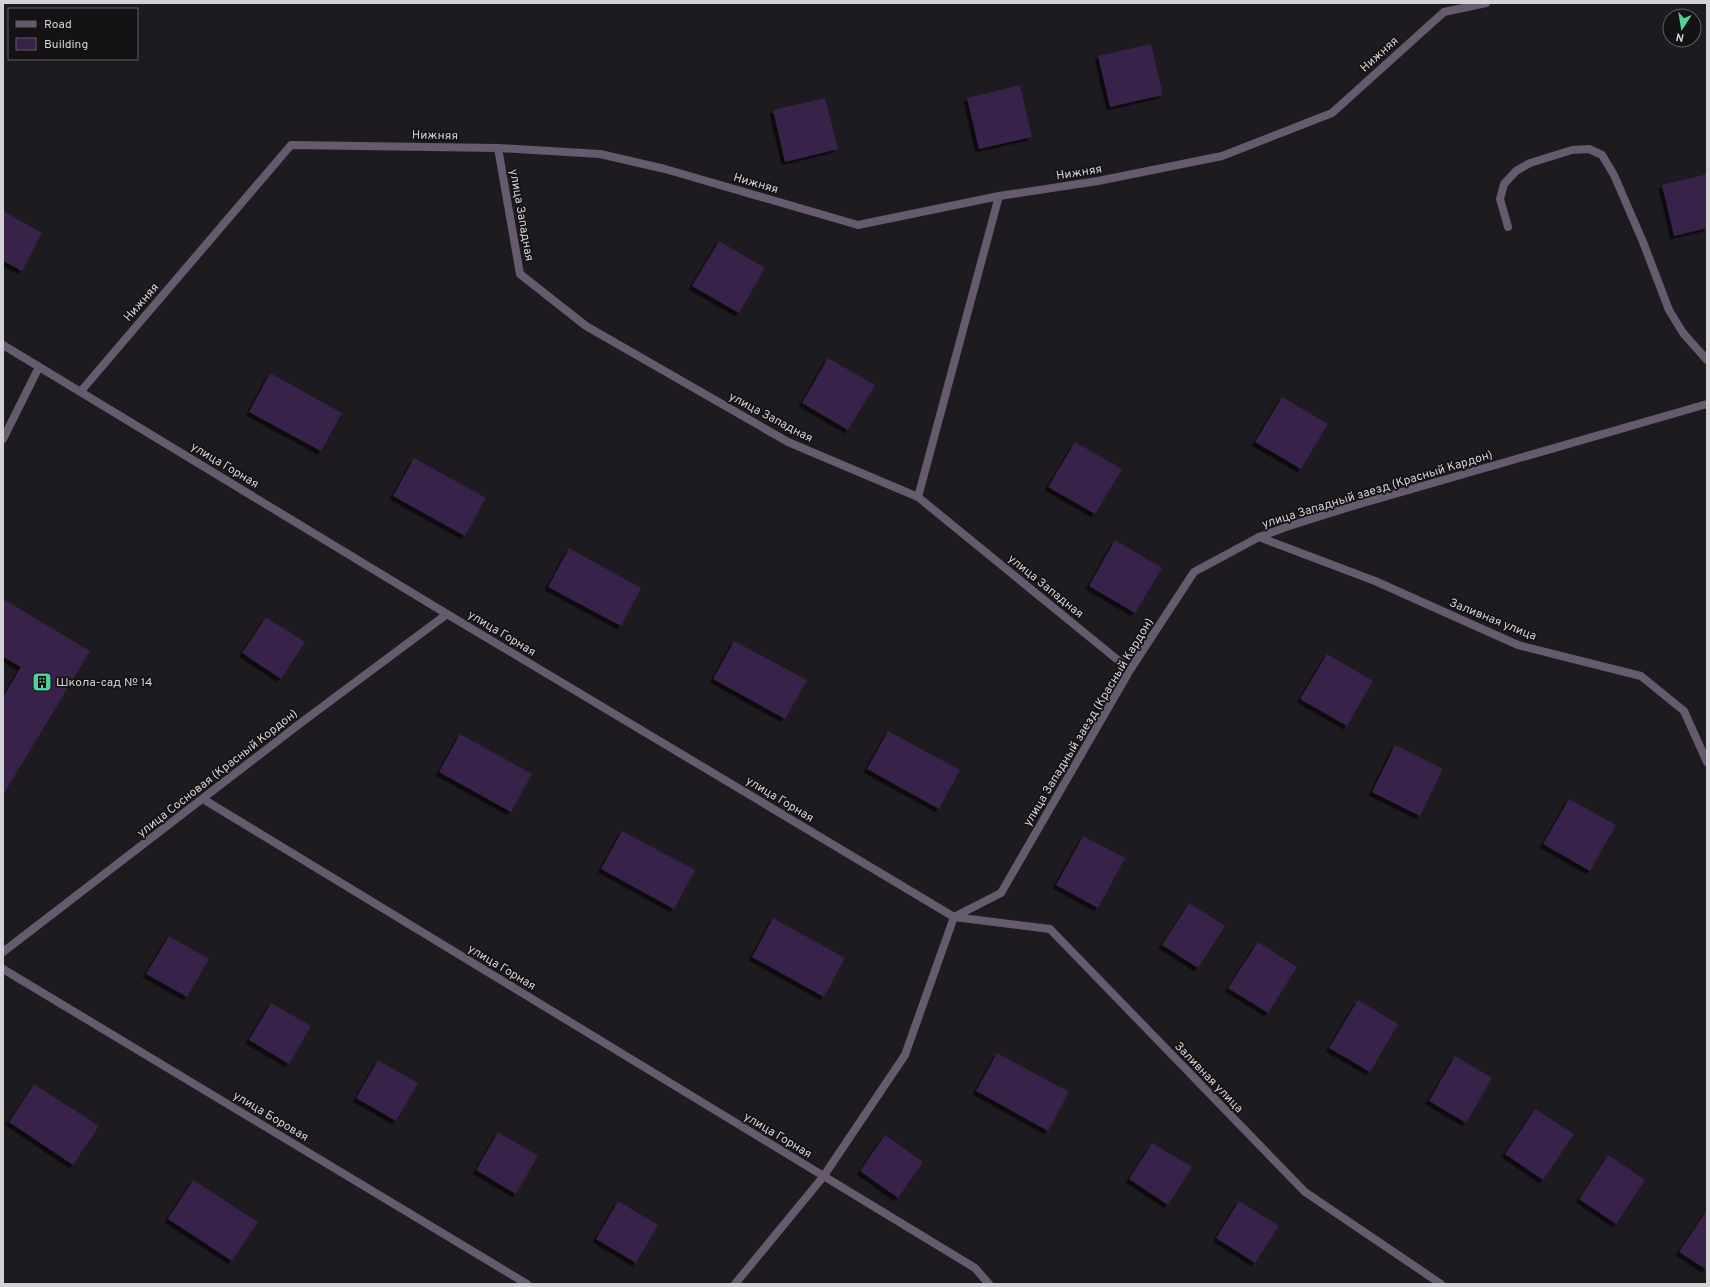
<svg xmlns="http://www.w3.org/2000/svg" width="1710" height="1287" font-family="Overpass,sans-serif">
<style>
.building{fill:#392048;filter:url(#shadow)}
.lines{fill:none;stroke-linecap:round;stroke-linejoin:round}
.service{stroke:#665a6e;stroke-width:8}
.minor{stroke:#665a6e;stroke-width:8}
.labels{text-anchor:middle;stroke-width:3.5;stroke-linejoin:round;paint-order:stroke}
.street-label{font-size:12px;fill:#d3d2d4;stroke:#141215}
.poi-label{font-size:12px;fill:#d3d2d4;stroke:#141215;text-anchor:start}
</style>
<defs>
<filter id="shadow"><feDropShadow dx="-3.5" dy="3.5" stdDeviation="0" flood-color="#0009"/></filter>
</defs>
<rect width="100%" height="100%" fill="#1d1b1f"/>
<!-- building -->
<path class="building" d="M1151,44L1163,95L1110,107L1098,56Z
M1020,85L1032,137L979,149L967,98Z
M825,98L838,149L785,162L773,110Z
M1707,174V228L1674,236L1662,185Z
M3,211L42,233L22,271L3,261Z
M719,241L765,268L739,313L692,286Z
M828,358L875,385L848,430L802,403Z
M270,373L342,413L321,451L249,412Z
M1282,397L1328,424L1301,469L1255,442Z
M1075,442L1122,469L1095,514L1048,487Z
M414,458L486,498L465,536L393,496Z
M1115,540L1162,568L1135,613L1089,586Z
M569,548L641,588L621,626L548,587Z
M3,599L90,651L3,795V697L21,667L3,657Z
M266,617L305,642L281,679L242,653Z
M734,641L807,680L785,719L713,679Z
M1327,654L1373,681L1347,726L1300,699Z
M888,731L960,770L939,809L867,769Z
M460,734L532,774L511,812L439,772Z
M1395,745L1443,769L1420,816L1372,792Z
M1569,799L1616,825L1590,871L1543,844Z
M622,831L695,870L674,909L601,869Z
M1083,836L1125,858L1098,908L1056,885Z
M1189,903L1225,926L1198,968L1162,945Z
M773,918L845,958L824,997L752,957Z
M169,936L209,959L187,997L146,974Z
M1258,942L1297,967L1268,1013L1228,988Z
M1358,1000L1398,1024L1370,1072L1329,1048Z
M271,1003L311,1026L289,1064L249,1040Z
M997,1053L1069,1092L1048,1131L976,1091Z
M1455,1056L1492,1078L1466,1123L1429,1101Z
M378,1060L418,1083L396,1121L356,1098Z
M34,1084L99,1126L73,1165L9,1122Z
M1535,1109L1574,1134L1543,1180L1505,1154Z
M498,1132L538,1156L516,1194L476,1170Z
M885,1135L923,1162L898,1198L860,1171Z
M1152,1143L1192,1167L1168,1205L1129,1179Z
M1608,1155L1645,1180L1616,1224L1579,1199Z
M193,1180L258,1222L232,1261L168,1219Z
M618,1201L658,1225L636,1263L596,1239Z
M1239,1201L1279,1226L1255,1263L1216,1238Z
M1707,1210V1270L1679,1252Z"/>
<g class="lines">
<!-- service -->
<path class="service" d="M1508,227L1500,199L1504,184L1516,171L1530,163L1572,150L1589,149L1602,155L1614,175L1643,242L1669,310L1683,333L1707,360
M81,391L291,145L498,148L600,154L665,169L858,225L999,196L1098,181L1222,156L1332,113L1444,12L1486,3
M918,497L999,196
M1259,537L1375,581L1518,645L1641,676L1684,711L1707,762
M954,917L1050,929L1305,1192L1441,1284"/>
<!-- minor -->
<path class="minor" d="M498,148L520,274L586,326L788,442L918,497L1130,670
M3,345L447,614L954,917
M3,439L39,367
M203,799L975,1268L989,1284
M954,917L1001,893L1130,670L1194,572L1259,537L1289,526L1353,506L1707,404
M3,952L302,722L447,614
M3,969L527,1284
M735,1284L823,1177L905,1055L954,917"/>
</g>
<!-- icons -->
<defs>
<g id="building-square" transform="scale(1)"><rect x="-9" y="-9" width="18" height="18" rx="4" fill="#4ed399" stroke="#141215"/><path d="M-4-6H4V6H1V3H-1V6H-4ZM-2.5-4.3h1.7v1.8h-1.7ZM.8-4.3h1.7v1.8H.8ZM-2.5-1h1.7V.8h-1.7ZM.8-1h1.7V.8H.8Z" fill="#111"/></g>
</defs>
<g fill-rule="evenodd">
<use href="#building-square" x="42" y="682"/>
</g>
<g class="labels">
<!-- street labels -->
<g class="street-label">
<text transform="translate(1379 54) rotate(-42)" y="4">Нижняя</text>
<text transform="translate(435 135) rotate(1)" y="4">Нижняя</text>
<text transform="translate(1079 172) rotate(-9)" y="4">Нижняя</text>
<text transform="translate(756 183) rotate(16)" y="4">Нижняя</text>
<text transform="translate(522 215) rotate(80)" y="4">улица Западная</text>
<text transform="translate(141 302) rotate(-49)" y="4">Нижняя</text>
<text transform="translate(771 417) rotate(28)" y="4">улица Западная</text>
<text transform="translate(225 465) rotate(31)" y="4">улица Горная</text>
<text transform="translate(1377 489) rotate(-17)" y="4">улица Западный заезд (Красный Кардон)</text>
<text transform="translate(1046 586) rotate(39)" y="4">улица Западная</text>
<text transform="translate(1493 619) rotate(22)" y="4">Заливная улица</text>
<text transform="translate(502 633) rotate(31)" y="4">улица Горная</text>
<text transform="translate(1088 722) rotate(-59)" y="4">улица Западный заезд (Красный Кардон)</text>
<text transform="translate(217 773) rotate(-38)" y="4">улица Сосновая (Красный Кордон)</text>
<text transform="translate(780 799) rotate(31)" y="4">улица Горная</text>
<text transform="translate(502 967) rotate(31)" y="4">улица Горная</text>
<text transform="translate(1209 1077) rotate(46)" y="4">Заливная улица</text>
<text transform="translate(271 1116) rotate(31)" y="4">улица Боровая</text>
<text transform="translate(778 1135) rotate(31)" y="4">улица Горная</text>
</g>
<!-- poi labels -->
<g class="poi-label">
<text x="56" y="686">Школа-сад № 14</text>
</g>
</g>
<!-- border -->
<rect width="1710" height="1287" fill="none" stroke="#d3d2d4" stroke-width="8"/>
<!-- legend -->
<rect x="8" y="8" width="130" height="52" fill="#141215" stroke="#605f61"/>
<rect x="16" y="21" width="20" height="6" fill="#665a6e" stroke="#605f61"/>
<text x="44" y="28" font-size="12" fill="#d3d2d4">Road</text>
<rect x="16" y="38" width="20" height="12" fill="#392048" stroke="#605f61"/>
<text x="44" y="48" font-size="12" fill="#d3d2d4">Building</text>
<!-- north arrow -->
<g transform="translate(1682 28) rotate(192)"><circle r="19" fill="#141215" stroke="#605f61"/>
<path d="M0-3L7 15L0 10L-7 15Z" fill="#4ed399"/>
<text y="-6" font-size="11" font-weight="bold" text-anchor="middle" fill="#d3d2d4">N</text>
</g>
</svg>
